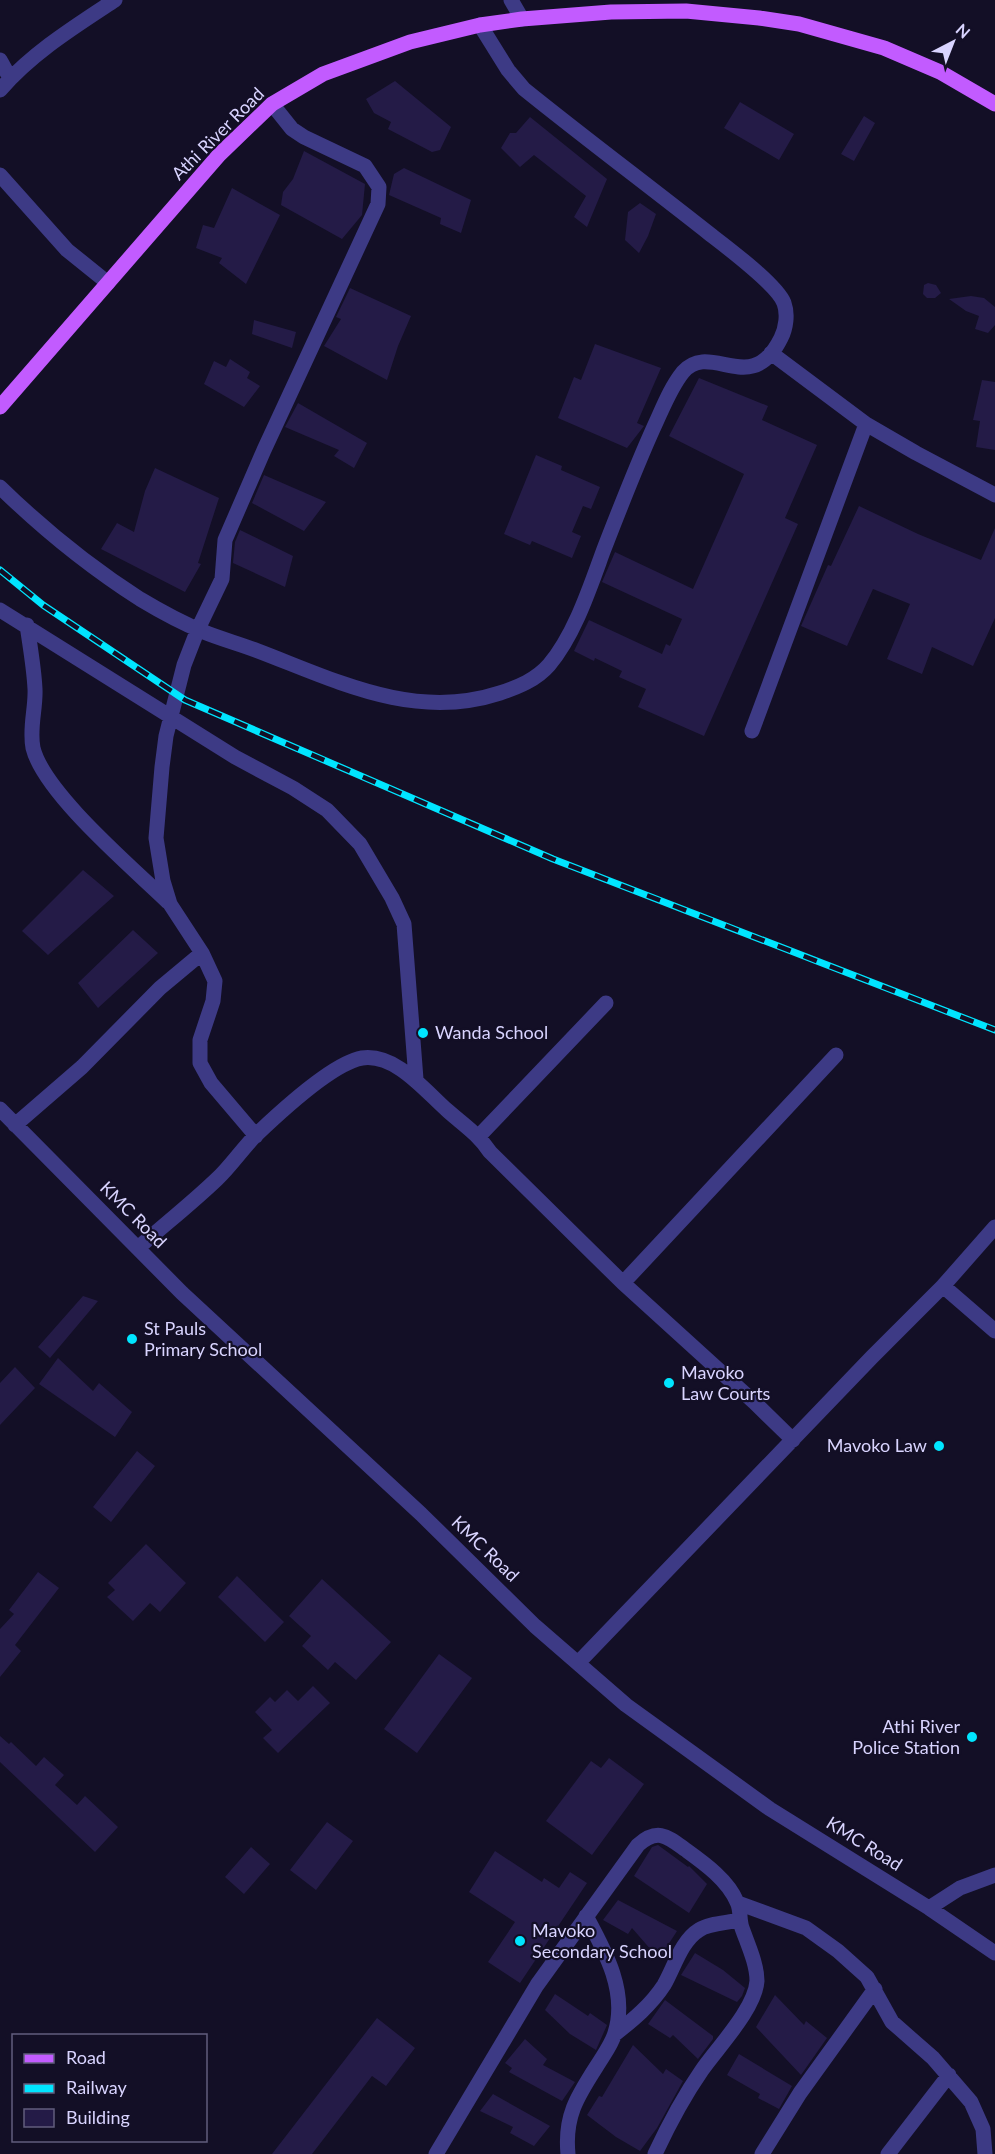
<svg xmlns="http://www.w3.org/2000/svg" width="995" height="2154" font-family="Lato,sans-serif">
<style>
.building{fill:#241b47}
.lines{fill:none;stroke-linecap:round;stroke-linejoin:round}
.minor{stroke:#3d3a85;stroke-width:15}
.major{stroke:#c25bff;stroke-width:15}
.rail-casing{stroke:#00e5ff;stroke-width:7}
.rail{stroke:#130f26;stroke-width:4.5;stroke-dasharray:14;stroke-linecap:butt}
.poi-dot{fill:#00e5ff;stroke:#130f26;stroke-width:2}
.labels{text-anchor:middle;stroke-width:4.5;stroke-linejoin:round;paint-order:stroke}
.street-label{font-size:18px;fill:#d9d4ff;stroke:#130f26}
.poi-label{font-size:18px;fill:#d9d4ff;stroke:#130f26;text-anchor:start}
</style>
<rect width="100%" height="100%" fill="#130f26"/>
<!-- building -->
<path class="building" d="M395,81L451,127L440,150L432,152L388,129L391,122L374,113L366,99Z
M740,102L794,134L779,160L724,128Z
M864,116L875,123L854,161L841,154Z
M530,117L607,179L587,227L574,217L586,196L534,155L520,167L501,148L510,133H516Z
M304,151L365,184L362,215L342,239L281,205L283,192L293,179Z
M404,168L471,200L461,233L440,224L441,218L389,195L394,174Z
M232,188L280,215L246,284L219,263L222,258L196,248L203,225L214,228Z
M640,203L656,214L648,236L639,253L625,240L628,212Z
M928,283L936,285L941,293L935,298H927L923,294L924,285Z
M350,288L411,316L398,346L387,380L324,346L341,319L336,317Z
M971,296L984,298L995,307V325L988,333L975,329L979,316L966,311L949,299Z
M254,320L296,332L292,348L252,334Z
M595,344L661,368L637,423L644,426L627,448L558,418L574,377L581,380Z
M230,359L250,372L247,378L260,386L244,407L204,384L214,361L226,367Z
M699,378L768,406L762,420L817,445L785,518L798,524L704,736L638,707L646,689L619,677L622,671L595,658L594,661L574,651L589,620L662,654L666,644L670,646L682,619L602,582L615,552L693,589L744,474L669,436Z
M982,380L995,382V450L976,447L980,421L973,420Z
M298,403L367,443L354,468L334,456L339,450L285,427Z
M536,455L562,466L561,470L600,487L591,509L583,506L572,532L581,536L572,558L532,541L530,545L504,534Z
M155,468L219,498L198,563L201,564L185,592L101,549L117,523L134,532L145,491Z
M264,475L326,502L304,531L252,503Z
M859,506L918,534L981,560L995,528V618L973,666L932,647L922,674L887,659L910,604L873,589L847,646L801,626L828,565L831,566Z
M240,530L293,556L285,587L233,563L235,542Z
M83,870L114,896L48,955L22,931Z
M133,930L158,953L98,1008L78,983Z
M83,1296L98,1301L50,1358L38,1347Z
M58,1358L93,1391L99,1383L132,1412L115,1437L39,1384Z
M15,1367L35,1388L0,1425V1383Z
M137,1451L155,1466L111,1522L93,1507Z
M146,1544L186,1583L160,1612L150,1603L133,1621L107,1597L115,1590L108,1583Z
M38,1572L59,1588L15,1645L21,1651L0,1677V1629L14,1614L9,1610Z
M237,1576L284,1622L265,1642L218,1597Z
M322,1579L391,1642L356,1680L335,1662L328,1670L302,1646L311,1636L289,1616Z
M439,1654L472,1678L417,1753L384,1729Z
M313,1686L330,1703L278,1753L263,1738L272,1730L255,1712L270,1697L275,1702L287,1690L298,1701Z
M0,1736L9,1744L11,1742L36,1766L44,1757L64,1775L55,1785L77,1805L85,1796L118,1827L95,1852L0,1762Z
M609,1758L644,1784L592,1855L546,1821L591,1761L601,1768Z
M327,1822L353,1841L316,1890L290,1870Z
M658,1845L688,1867L689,1866L707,1884L689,1913L634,1876L652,1847Z
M251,1847L270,1864L244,1894L225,1877Z
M495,1851L542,1882L544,1878L559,1888L570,1872L587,1883L520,1983L488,1962L515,1922L469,1892Z
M618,1900L677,1931L659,1959L632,1928L628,1934L603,1920Z
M695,1953L723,1970L745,1988L742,1996L737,2002L681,1975Z
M555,1994L588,2016L590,2013L607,2025L596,2050L570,2034L545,2010Z
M775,1995L804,2025L806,2021L827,2038L801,2075L756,2027Z
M665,2000L713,2036V2039L698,2059L673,2035L670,2038L648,2024Z
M377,2018L415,2048L386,2086L372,2076L312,2154H272Z
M525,2039L547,2059L543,2065L575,2082L562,2101L509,2072L512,2068L505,2063Z
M633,2045L663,2074L666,2069L683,2081L657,2128L640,2151L616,2137L587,2115L599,2096L602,2097Z
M739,2054L792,2086L779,2109L758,2098L760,2094L727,2075Z
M493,2094L550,2126L534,2146L510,2133L513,2127L480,2111Z"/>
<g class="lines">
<!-- minor -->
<path class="minor" d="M511,0L522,19
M0,60L10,78
M0,90C32,53 74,27 115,0
M0,175L67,250L108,283
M771,353L866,424L916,453L995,495
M0,487C42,528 90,567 140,599C160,611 182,623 204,632C221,639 240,644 258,651C337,681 414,721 500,693C518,687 536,680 549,665C575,634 590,587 604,549C620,508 635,469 653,429C662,410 670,388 683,372C711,340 751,399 781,338C786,328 788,314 784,303C777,285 728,248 711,235C649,186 586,139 524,89L508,70L480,25
M0,610L235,757L293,788L327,810L360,844L392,898L404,924L416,1079
M27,625C30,646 34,668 35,689C36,708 29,728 33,748C44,793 133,868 168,902
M752,731L866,424
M0,1109L182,1293L421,1514L535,1626L626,1705L770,1809L929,1908L995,1953
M15,1125L82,1067L160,988L202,953
M256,1136L211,1083L200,1063V1040L213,1001L215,981L202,953L170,904L163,881L156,838L162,767L166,736L184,665L198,629L222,579L225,540L264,450L378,204L379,187L365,166L304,137L292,129L272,104
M479,1136L606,1003
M138,1248C164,1225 192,1203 217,1179C231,1166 242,1149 256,1135C278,1114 333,1063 362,1058C396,1053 426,1092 448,1111C465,1126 478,1134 490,1152L623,1283L754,1402L793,1440
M623,1283L836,1055
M943,1286L995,1331
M578,1663L872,1357L943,1286L995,1227
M738,1903L806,1928L838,1951L867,1977L892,2022L933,2058L971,2102L983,2129L985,2154
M929,1908L960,1888L995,1875
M615,2034C633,2020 651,2005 664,1985C674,1968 681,1941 699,1930C709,1923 728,1923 739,1920
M436,2154L537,1985L638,1845C658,1827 668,1837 686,1850C704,1863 728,1880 737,1902C741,1909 739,1920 742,1928C748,1945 757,1964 757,1981C755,2009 718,2047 702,2070C684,2096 668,2126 655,2154
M568,2154C564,2114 579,2094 600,2061C605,2053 612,2043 615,2033C628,1992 605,1951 586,1916
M762,2154L800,2093L875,1989
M888,2154L949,2075"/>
<!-- major -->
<path class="major" d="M0,407L219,155L272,104L323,74L410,42L480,25L522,19L611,12L686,11L759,18L799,24L884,48L940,72L995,104"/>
<!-- rail casing -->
<g class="rail-casing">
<path id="rail" d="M0,570L43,605L185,700L553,859L995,1030"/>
</g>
<!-- rail -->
<use href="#rail" class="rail"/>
</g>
<!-- markers -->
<g class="poi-dot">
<circle cx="423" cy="1033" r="6"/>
<circle cx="132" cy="1339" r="6"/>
<circle cx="669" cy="1383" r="6"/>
<circle cx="939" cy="1446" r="6"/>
<circle cx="972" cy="1737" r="6"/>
<circle cx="520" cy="1941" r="6"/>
</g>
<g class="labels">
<!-- street labels -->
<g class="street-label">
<text transform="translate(218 134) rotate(-45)" y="6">Athi River Road</text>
<text transform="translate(133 1215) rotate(45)" y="6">KMC Road</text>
<text transform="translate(485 1549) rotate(44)" y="6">KMC Road</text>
<text transform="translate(864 1844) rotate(32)" y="6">KMC Road</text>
</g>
<!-- poi labels -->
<g class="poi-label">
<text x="435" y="1039">Wanda School</text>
<text x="144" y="1335">St Pauls<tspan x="144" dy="21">Primary School</tspan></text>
<text x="681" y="1379">Mavoko<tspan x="681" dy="21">Law Courts</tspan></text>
<text x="927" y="1452" text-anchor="end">Mavoko Law</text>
<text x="960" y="1733" text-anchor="end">Athi River<tspan x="960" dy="21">Police Station</tspan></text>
<text x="532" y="1937">Mavoko<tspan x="532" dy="21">Secondary School</tspan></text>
</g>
</g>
<!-- legend -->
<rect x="12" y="2034" width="195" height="108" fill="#130f26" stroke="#625e7d" stroke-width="1.5"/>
<rect x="24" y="2054" width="30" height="9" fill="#c25bff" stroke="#625e7d" stroke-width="1.5"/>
<text x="66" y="2064" font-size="18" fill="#d9d4ff">Road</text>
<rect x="24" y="2084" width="30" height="9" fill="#00e5ff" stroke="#625e7d" stroke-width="1.5"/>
<text x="66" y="2094" font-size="18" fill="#d9d4ff">Railway</text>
<rect x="24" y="2109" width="30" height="18" fill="#241b47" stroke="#625e7d" stroke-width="1.5"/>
<text x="66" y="2124" font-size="18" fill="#d9d4ff">Building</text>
<!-- north arrow -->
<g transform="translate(953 42) rotate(42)" stroke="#130f26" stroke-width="4.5" paint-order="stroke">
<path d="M0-4.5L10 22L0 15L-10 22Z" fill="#d9d4ff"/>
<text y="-9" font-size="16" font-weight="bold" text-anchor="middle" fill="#d9d4ff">N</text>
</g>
</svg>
